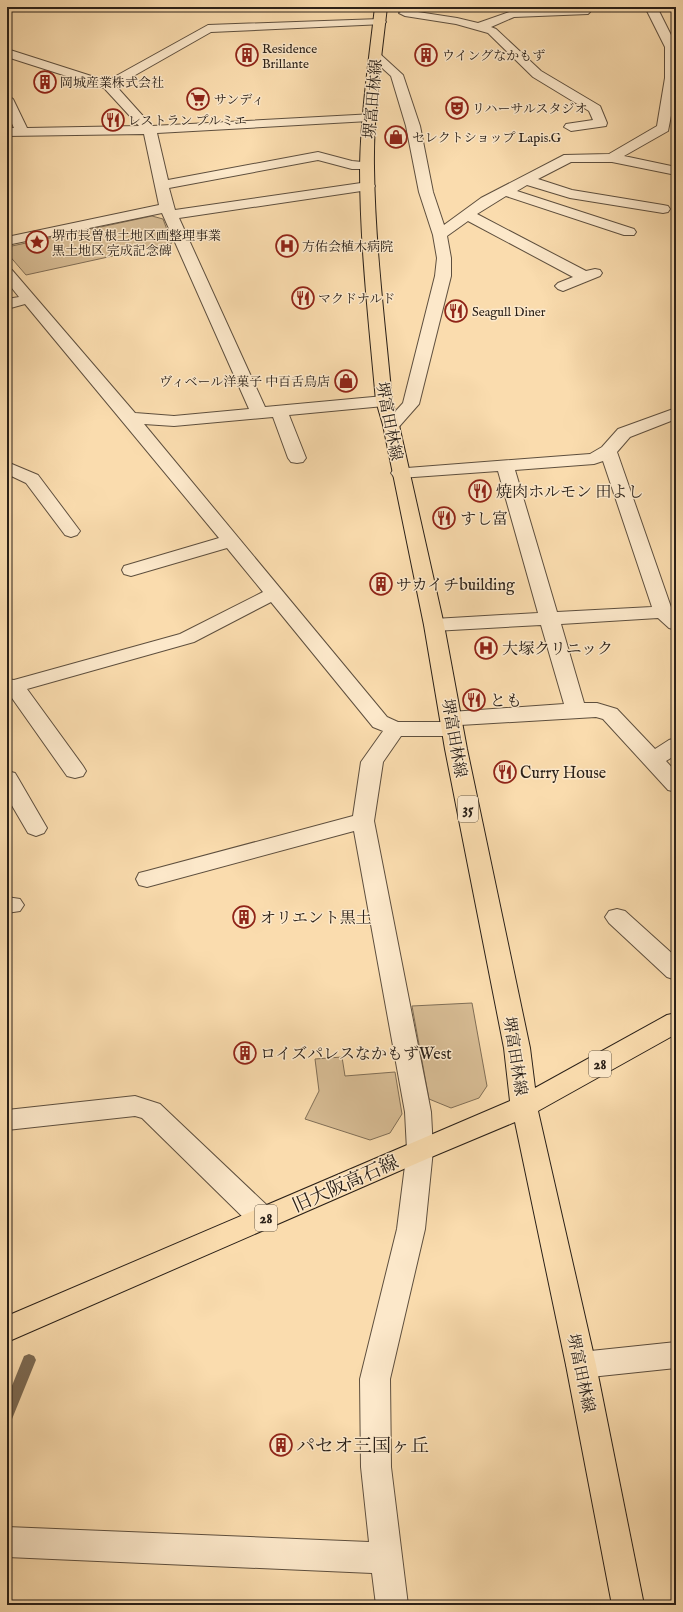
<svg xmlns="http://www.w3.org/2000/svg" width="683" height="1612" font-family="'IM FELL English','Noto Serif JP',serif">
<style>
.green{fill:#d7bc94;stroke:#806e56}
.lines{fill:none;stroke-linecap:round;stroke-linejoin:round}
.stream{fill:#7c6a53;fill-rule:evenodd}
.minor-casing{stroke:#5e4f3e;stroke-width:2}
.major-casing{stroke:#2a2018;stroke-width:2}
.minor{fill:#fce8ca;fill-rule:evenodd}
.major{fill:#fadcae;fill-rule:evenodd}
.labels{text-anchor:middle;stroke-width:3;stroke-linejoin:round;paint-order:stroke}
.far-poi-label{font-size:13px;fill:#2a2018;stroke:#fce8ca;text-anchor:start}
.shield{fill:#fce8ca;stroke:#695c4d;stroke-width:1}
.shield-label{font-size:15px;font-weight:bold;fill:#2a2018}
.street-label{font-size:16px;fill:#2a2018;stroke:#fce8ca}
.poi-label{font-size:16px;fill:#2a2018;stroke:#fce8ca;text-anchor:start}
.near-street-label{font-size:19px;fill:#2a2018;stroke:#fce8ca}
.near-poi-label{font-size:19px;fill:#2a2018;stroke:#fce8ca;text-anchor:start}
</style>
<rect width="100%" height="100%" fill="#fadcae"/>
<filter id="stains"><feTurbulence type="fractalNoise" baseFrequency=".005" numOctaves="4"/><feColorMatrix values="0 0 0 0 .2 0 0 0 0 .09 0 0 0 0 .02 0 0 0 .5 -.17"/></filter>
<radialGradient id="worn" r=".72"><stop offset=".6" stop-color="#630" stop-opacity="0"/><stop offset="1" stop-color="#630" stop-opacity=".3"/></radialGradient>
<!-- green -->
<path class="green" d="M152,216L163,219L172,243L26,275L7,253V250L12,246Z
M472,1003L487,1086L479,1098L451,1108L429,1099L412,1006Z
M342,1057L345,1076L395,1072L402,1114L390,1133L370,1140L305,1119L319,1091L315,1059Z"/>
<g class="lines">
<!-- stream -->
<path class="stream" d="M29,1354L34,1356L36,1360L12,1419L7,1421V1398L24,1356Z"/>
<!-- minor casing -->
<g class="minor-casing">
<path id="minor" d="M645,7H657L676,45V90L668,131L624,156L676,167V175L612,162H571L538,179L572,190L663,205L668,206L670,209L668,212L663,213L570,198L527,185L517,191L634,229L636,232L634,235H624L506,196L477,214L586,271L595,269L600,270L602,273L600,276L563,291L558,289L555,286L558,283L573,277L468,221L447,236L451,258V276L419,404L397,429L391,430L385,429L383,425L403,403L435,276L437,258L433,235L419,192L406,126L391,76L370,57L372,54H380L403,75L420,126L433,192L444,225L481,198L564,155L609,154L657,126L665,78V47Z
M584,9L588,10L590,12L588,14L514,17L491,27L496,29L541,71L600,106L607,123L606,126L571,131L564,127L566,124L593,120L589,111L533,77L488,33L456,24L405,16L399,13L405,10L457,18L478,23L512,11Z
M380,19L384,20L386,22L384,24L211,32L116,86L152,126L374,114L375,117L369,121L157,133L168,180L318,152L352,161L372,163L374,166L372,169H352L318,160L169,188L175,210L368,182L373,183L375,186L373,189L368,190L179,218L265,407L384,396L390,397L392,401L390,405L384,406L289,415L306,458L303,462L297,463L291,462L288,458L273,417L174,426L144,424L387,717L398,722H443L441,719L444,714L451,712L564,704L541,625L434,631L427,629L424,625L427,621L434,619L538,613L498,471L400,478L394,477L391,473L394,469L590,454L602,447L618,429L676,408V419L630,437L617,452L672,610L676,613V630L669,628L658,618L561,624L584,703H597L617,709L655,749L669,740L676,738V755L666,761L676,772V792L668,790L603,719L596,717L460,725L462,729L459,734L452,736H401L383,762L374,821L431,1112L433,1150L425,1229L390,1379L391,1467L408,1605H376L372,1573L7,1557V1527L369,1542L361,1467L360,1379L397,1229L407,1150L405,1112L354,831L147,887L139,885L136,879L139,873L147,871L353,816L361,762L383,731L373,727L271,602L194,642L27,689L83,766L86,771L83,776L75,778L67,776L7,691V679L14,680L180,634L263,592L227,548L131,576L124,574L122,570L124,566L219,538L25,304L7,309V299L19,297L7,282V269L12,270L135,413L174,416L249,409L162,213L7,245V237L159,205L144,134L7,136V128H14L7,113V95L13,99L27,128L139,126L104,88L7,57V49L107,81L208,25ZM603,461L652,607L557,612L515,470L594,464Z
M7,462L38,475L80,531L77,535L71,537L65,535L26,483L7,474Z
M7,771L15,773L18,778L47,828L44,833L36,836L28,833L7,797Z
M7,897L20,899L24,905L20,911L7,913Z
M617,909L625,911L676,957V980L667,977L609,923L605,917L609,911Z
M135,1096L160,1104L273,1211L277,1219L273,1227L263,1230L253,1227L142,1118L135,1116L7,1130V1110Z
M676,1342V1368L581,1378L571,1374L566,1365L571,1356L581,1352Z"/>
</g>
<!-- major casing -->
<g class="major-casing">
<path id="major" d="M375,7H387C381,60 373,114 374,168C375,246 385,323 392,401L399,425L444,625L467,749L530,1048L535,1088L667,1015L676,1013V1034L538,1111L596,1365L644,1605H612L566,1365L515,1122L429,1158L7,1342V1316L510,1101L504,1048L445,749L424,625L383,425L376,401C369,323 360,246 360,167C361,114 369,60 375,7Z"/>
</g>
<!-- minor -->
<use href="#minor" class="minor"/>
<!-- major -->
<use href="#major" class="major"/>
</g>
<!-- icons -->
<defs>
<g id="building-ring" transform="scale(1.15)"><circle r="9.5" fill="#fce8ca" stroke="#8f2418" stroke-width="1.5"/><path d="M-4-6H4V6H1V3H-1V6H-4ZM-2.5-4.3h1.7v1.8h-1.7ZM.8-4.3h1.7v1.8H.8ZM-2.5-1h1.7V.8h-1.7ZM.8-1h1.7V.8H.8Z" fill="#8f2418"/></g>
<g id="supermarket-ring" transform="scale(1.15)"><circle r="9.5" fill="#fce8ca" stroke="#8f2418" stroke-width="1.5"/><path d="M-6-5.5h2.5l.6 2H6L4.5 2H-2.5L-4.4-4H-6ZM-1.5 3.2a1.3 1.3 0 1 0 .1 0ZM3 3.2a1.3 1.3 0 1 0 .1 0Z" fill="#8f2418"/></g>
<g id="theatre-ring" transform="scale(1.15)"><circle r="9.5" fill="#fce8ca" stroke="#8f2418" stroke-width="1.5"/><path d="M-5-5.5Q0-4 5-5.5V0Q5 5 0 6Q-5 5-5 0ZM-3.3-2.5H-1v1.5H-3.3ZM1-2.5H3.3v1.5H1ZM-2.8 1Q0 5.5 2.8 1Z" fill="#8f2418"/></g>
<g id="restaurant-ring" transform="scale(1.15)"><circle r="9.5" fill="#fce8ca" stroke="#8f2418" stroke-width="1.5"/><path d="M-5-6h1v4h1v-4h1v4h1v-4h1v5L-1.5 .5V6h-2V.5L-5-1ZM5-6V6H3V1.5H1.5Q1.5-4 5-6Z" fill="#8f2418"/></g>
<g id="shop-ring" transform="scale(1.15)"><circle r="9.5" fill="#fce8ca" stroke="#8f2418" stroke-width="1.5"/><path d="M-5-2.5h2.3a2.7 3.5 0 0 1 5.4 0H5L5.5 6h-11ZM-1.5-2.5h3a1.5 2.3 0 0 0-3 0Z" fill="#8f2418"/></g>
<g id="sight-ring" transform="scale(1.15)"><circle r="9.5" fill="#fce8ca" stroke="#8f2418" stroke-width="1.5"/><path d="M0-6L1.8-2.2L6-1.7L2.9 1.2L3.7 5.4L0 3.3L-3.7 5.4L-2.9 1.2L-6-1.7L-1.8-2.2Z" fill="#8f2418"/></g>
<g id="hospital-ring" transform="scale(1.15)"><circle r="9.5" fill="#fce8ca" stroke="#8f2418" stroke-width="1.5"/><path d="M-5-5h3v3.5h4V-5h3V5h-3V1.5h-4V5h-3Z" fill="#8f2418"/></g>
</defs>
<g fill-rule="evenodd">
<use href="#building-ring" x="247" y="55"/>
<use href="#building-ring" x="426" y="55"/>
<use href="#building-ring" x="45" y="82"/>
<use href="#supermarket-ring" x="198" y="99"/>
<use href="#theatre-ring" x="457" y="108"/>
<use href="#restaurant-ring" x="113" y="120"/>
<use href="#shop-ring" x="396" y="137"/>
<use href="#sight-ring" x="37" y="242"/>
<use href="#hospital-ring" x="287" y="246"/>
<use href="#restaurant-ring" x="303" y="298"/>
<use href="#restaurant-ring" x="456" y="311"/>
<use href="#shop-ring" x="346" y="381"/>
<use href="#restaurant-ring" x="480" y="491"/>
<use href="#restaurant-ring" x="444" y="518"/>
<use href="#building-ring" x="381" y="584"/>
<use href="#hospital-ring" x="486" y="648"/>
<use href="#restaurant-ring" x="474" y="700"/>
<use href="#restaurant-ring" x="505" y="772"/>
<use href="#building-ring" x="244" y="917"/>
<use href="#building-ring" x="245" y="1053"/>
<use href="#building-ring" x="281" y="1445"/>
</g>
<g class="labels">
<!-- far-poi labels -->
<g class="far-poi-label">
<text x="262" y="53">Residence<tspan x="262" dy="15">Brillante</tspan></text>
<text x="442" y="60">ウイングなかもず</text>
<text x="60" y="87">岡城産業株式会社</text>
<text x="214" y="104">サンディ</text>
<text x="472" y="113">リハーサルスタジオ</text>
<text x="128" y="125">レストラン プルミエ</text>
<text x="412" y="142">セレクトショップ Lapis.G</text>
<text x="52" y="240">堺市長曽根土地区画整理事業<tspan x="52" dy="15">黒土地区 完成記念碑</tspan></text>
<text x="302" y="251">方佑会植木病院</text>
<text x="318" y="303">マクドナルド</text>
<text x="472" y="316">Seagull Diner</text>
<text x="330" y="386" text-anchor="end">ヴィベール洋菓子 中百舌鳥店</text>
</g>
<!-- shield labels -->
<g class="shield">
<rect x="458" y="796" width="20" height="26" rx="3"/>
<rect x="589" y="1051" width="22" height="26" rx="3"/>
<rect x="255" y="1205" width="22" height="26" rx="3"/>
</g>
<g class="shield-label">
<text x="468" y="814">35</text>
<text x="600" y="1069">28</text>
<text x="266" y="1223">28</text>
</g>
<!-- street labels -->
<g class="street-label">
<text transform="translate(372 99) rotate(-85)" y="6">堺富田林線</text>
<text transform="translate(390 421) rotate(79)" y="6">堺富田林線</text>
<text transform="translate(455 738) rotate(80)" y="6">堺富田林線</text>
<text transform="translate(516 1056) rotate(81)" y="6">堺富田林線</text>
<text transform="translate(582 1373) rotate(78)" y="6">堺富田林線</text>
</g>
<!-- poi labels -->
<g class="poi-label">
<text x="496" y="497">焼肉ホルモン 田よし</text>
<text x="460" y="524">すし富</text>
<text x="396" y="590">サカイチbuilding</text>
<text x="502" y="654">大塚クリニック</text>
<text x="490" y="706">とも</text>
<text x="520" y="778">Curry House</text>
<text x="260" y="923">オリエント黒土</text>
<text x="260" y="1059">ロイズパレスなかもずWest</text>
</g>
<!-- near-street labels -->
<g class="near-street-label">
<text transform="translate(345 1183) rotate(-24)" y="7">旧大阪高石線</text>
</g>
<!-- near-poi labels -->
<g class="near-poi-label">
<text x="296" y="1452">パセオ三国ヶ丘</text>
</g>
</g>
<!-- margin -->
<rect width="683" height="1612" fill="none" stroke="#fadcae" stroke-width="24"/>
<rect x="8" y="8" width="667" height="1596" fill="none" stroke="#2a2018" stroke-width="2"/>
<rect x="12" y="12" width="659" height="1588" fill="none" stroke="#2a2018"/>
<rect width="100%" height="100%" filter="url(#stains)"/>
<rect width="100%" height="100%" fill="url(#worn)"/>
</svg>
